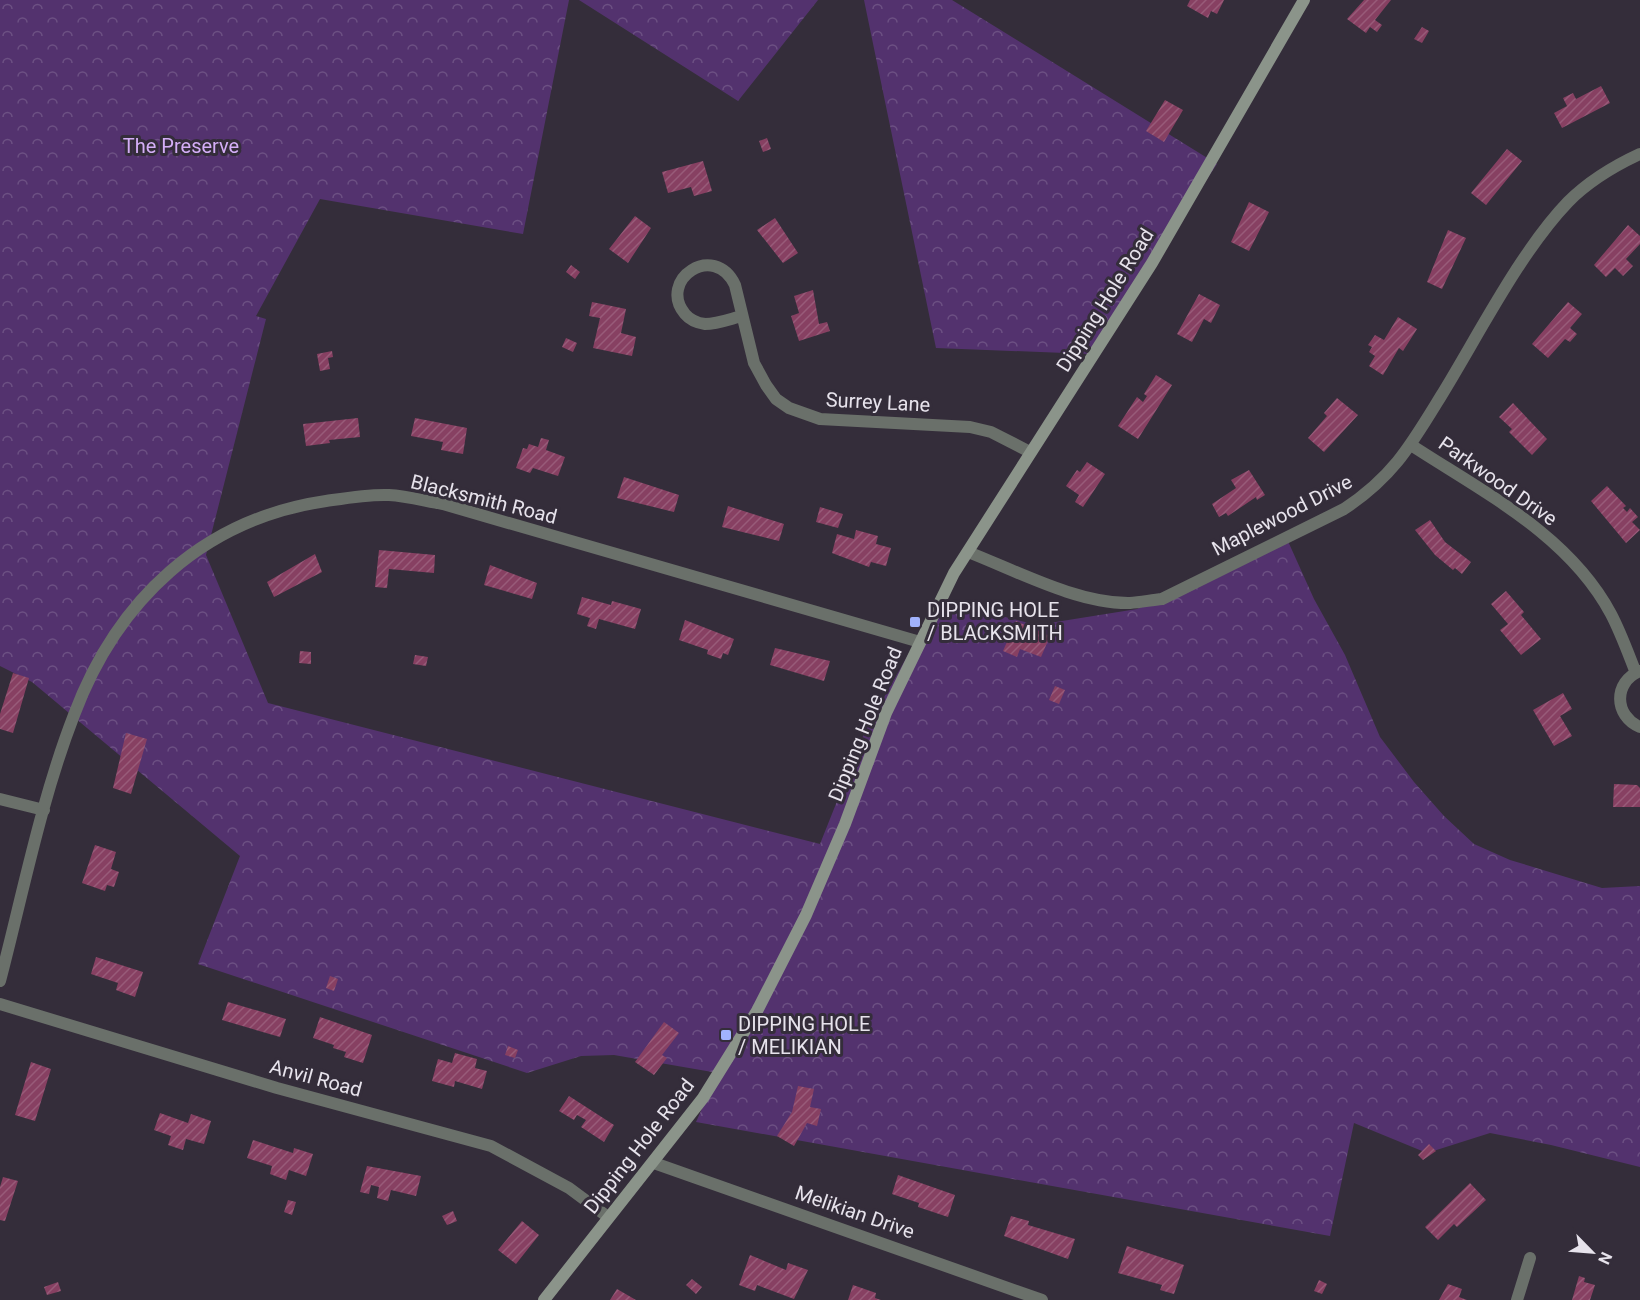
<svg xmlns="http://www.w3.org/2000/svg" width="1640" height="1300" font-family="Roboto,sans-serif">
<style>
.park{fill:url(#park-crowns)}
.building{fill:url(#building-hatch)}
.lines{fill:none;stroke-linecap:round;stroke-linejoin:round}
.street{stroke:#6a706a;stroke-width:12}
.secondary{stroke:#8b948a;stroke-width:12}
.poi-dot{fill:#a1b2fd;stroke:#342d3a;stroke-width:2}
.labels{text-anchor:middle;stroke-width:6;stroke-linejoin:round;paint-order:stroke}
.park-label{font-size:20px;fill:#d4aef7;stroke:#342d3a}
.street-label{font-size:20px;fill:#e7e3ec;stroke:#342d3a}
.poi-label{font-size:20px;fill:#e7e3ec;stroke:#342d3a;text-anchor:start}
</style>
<defs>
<pattern id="park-crowns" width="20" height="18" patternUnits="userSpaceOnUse" patternTransform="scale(1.5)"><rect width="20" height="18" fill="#53326e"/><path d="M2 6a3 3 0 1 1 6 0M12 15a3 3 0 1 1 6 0" fill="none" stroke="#6c5083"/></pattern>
<pattern id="building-hatch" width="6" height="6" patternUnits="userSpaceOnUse" patternTransform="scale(1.5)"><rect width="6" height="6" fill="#874062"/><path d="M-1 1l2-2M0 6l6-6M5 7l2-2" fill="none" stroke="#985b79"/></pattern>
</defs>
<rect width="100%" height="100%" fill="#342d3a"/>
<!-- park -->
<path class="park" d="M0,0H569L523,234L320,199L256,316L266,319L206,555L268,703L820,844L865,731L939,600L1037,625L1137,609L1287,539L1314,599L1345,655L1380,737L1414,782L1444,816L1474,844L1510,860L1602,888L1640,886V1167L1551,1145L1490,1133L1427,1153L1354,1123L1330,1236L696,1122L718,1073L614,1055L581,1056L527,1073L198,964L240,856L32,682L0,666Z
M579,0H818L738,101Z
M864,0H952L1217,164L1090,354L936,348Z"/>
<!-- building -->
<path class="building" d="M1190,0H1224L1217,14L1211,11L1208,18L1187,6Z
M1364,0H1391L1375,20L1382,25L1377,32L1370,27L1366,33L1347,19Z
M1422,27L1429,31L1422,43L1414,39Z
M1601,86L1610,103L1562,128L1554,113L1567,106L1563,98L1573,93L1576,99Z
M1165,100L1183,110L1164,142L1146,131Z
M767,138L771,149L763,152L759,141Z
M1507,149L1522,161L1486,205L1471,193Z
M703,161L712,191L694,196L691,187L668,193L662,172Z
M1249,202L1269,212L1249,251L1231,242Z
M635,216L651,228L628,263L609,249Z
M775,218L798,253L783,263L757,230Z
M1628,225L1640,236V244L1626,259L1633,266L1623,276L1615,268L1606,277L1594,265Z
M1448,230L1466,238L1442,289L1427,282Z
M571,265L580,272L575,279L566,272Z
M813,290L819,324L827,322L830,331L799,341L791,316L799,313L794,296Z
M1199,294L1220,305L1211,323L1204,319L1192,342L1177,334Z
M592,302L626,309L621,333L636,337L632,356L593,348L600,318L589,316Z
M1568,302L1582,314L1570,328L1577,334L1570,342L1565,339L1548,358L1532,344Z
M1398,317L1417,329L1403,351L1399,348L1383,375L1369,366L1375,356L1369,352L1372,347L1368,345L1375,335L1384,340Z
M566,338L577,343L573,352L562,347Z
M332,351L333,357L328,358L330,369L320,371L317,354Z
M1156,375L1172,385L1138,439L1118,426L1137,397L1143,402L1147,396L1144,394Z
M1337,398L1358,415L1324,452L1308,438L1327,416L1324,413Z
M1513,403L1547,439L1532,455L1509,432L1512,429L1499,417Z
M358,418L360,437L329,440L330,443L306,446L303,424Z
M415,418L467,428L463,454L441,450L443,442L411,436Z
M541,438L549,440L546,450L565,457L558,476L533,468L530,473L516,468L523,448L527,449L529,444L538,447Z
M1087,462L1105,474L1083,507L1075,502L1079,495L1066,486L1077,470L1080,472Z
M1249,470L1265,495L1257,500L1256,497L1228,516L1226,513L1219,517L1212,504L1236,488L1231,480Z
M624,477L679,495L674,512L617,498Z
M1607,486L1626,506L1623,508L1627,512L1630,508L1638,517L1632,522L1640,530L1626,543L1591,501Z
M728,506L784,524L779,541L722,527Z
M820,507L843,514L838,528L816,522Z
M1430,520L1445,542L1471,562L1462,574L1455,568L1453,570L1435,555L1415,530Z
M856,530L878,536L876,544L891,548L886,566L871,562L869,567L832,553L837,534L854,539Z
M379,550L435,555L434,573L389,569L387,588L375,587Z
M315,554L322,572L274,597L267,582Z
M490,565L537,583L532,599L484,585Z
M1506,591L1524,612L1521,615L1541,639L1521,655L1500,630L1508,624L1491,604Z
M582,597L611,605L612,601L641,609L635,629L599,619L596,629L587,626L590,618L577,614Z
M685,620L734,639L728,655L723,653L721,659L707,654L708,650L679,640Z
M1016,621L1050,636L1041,657L1020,649L1017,657L1003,651Z
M775,648L830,661L824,681L770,665Z
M300,651L311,652V664L299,663Z
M415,655L428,657L426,666L413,664Z
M13,673L29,678L13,733L0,729V714Z
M1055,686L1065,690L1059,704L1049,700Z
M1563,693L1572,709L1560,716L1572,736L1554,746L1533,710Z
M126,733L147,739L131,794L113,788Z
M1614,784L1637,785L1640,788V807H1613Z
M95,845L116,852L111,869L119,872L114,887L107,885L105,891L82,883Z
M96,957L143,972L135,997L116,990L118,983L91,974Z
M330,976L338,979L334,991L326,988Z
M228,1002L286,1019L280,1037L222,1020Z
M320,1017L372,1035L363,1063L344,1057L346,1052L333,1048L334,1045L313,1038Z
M664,1022L679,1033L662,1055L667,1058L654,1075L635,1062Z
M508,1046L518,1050L515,1058L505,1055Z
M455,1053L477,1059L475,1068L487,1071L482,1089L455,1081L454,1087L432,1081L438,1059L452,1063Z
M31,1062L51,1069L35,1121L15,1115Z
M798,1086L814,1089L810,1107L821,1109L817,1126L807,1123L794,1146L777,1136L792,1112Z
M569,1096L614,1125L604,1142L581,1127L586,1120L577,1115L574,1120L559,1111Z
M160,1113L188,1123L191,1114L211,1121L204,1144L186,1139L183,1150L168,1145L171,1136L154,1130Z
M253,1140L293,1153L294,1148L313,1154L306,1176L289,1170L286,1180L270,1174L272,1166L247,1158Z
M1429,1144L1436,1151L1423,1160L1418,1155Z
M367,1166L421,1176L416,1196L391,1190L388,1201L377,1198L379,1187L371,1185L369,1194L360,1192Z
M898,1175L955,1195L948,1217L918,1207L919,1203L892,1194Z
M3,1177L18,1181L5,1221L0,1220V1187Z
M1470,1183L1486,1200L1457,1227L1454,1224L1438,1240L1425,1227Z
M288,1200L296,1202L292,1215L284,1212Z
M453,1211L457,1221L447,1225L442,1216Z
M1011,1216L1029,1221L1028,1225L1075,1239L1068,1259L1004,1236Z
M522,1221L539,1235L516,1264L498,1250Z
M1127,1246L1184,1265L1174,1294L1160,1290L1162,1285L1118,1273Z
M750,1255L786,1270L788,1263L808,1270L794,1299L757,1285L755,1291L739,1285Z
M1579,1276L1585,1278L1584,1282L1595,1285L1590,1300H1572Z
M692,1279L702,1287L696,1294L686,1285Z
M1319,1280L1327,1284L1322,1294L1314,1291Z
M58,1282L61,1291L47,1295L44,1287Z
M1448,1284L1462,1289L1459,1297L1467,1300H1439Z
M853,1285L876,1293L875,1298L881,1300H848Z
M617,1289L636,1300H610Z"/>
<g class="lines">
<!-- street -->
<path class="street" d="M742,316C730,319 717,324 705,324C697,323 690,320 685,314C657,280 714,241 735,285L754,363L766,385L776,399L789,408L820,419L970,427L991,432L1030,452
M1411,445C1483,492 1569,535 1611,614C1621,633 1628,653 1636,673
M968,552C1017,571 1078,604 1130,603C1141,602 1152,600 1162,599L1344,509C1393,477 1411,445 1441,396C1478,336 1520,252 1568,202C1589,181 1614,166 1640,154
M1640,671C1613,682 1614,716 1640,727
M0,799L44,810
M0,981C23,893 41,800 74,715C117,600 203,519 326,501C346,498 369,494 389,495C407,496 425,501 443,504L920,642
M0,1004L277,1088L491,1146L569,1188L608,1217
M654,1163L1042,1300
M1517,1300L1530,1258"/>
<!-- secondary -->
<path class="secondary" d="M544,1300L703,1098L757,1011L806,915L845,824L886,713L954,573L1152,263L1304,0"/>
</g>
<!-- markers -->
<g class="poi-dot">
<rect x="909" y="616" width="12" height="12" rx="3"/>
<rect x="720" y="1029" width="12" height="12" rx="3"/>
</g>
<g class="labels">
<!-- park labels -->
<g class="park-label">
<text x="181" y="153">The Preserve</text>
</g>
<!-- street labels -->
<g class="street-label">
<text transform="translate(1105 300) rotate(-58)" y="7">Dipping Hole Road</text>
<text transform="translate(878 402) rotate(3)" y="7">Surrey Lane</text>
<text transform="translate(1498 481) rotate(35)" y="7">Parkwood Drive</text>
<text transform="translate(484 499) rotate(14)" y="7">Blacksmith Road</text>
<text transform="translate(1282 515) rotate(-27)" y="7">Maplewood Drive</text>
<text transform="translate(865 724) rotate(-68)" y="7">Dipping Hole Road</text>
<text transform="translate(316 1078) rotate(15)" y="7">Anvil Road</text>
<text transform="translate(639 1146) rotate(-52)" y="7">Dipping Hole Road</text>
<text transform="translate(855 1212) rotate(19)" y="7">Melikian Drive</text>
</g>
<!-- poi labels -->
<g class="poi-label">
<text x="927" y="617">DIPPING HOLE<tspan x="927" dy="23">/ BLACKSMITH</tspan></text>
<text x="738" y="1031">DIPPING HOLE<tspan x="738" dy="23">/ MELIKIAN</tspan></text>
</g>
</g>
<!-- north arrow -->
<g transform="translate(1592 1252) rotate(115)" stroke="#342d3a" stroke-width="4.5" paint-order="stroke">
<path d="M0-4.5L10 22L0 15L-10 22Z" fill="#e7e3ec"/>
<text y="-9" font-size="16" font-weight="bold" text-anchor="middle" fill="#e7e3ec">N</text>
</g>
</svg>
